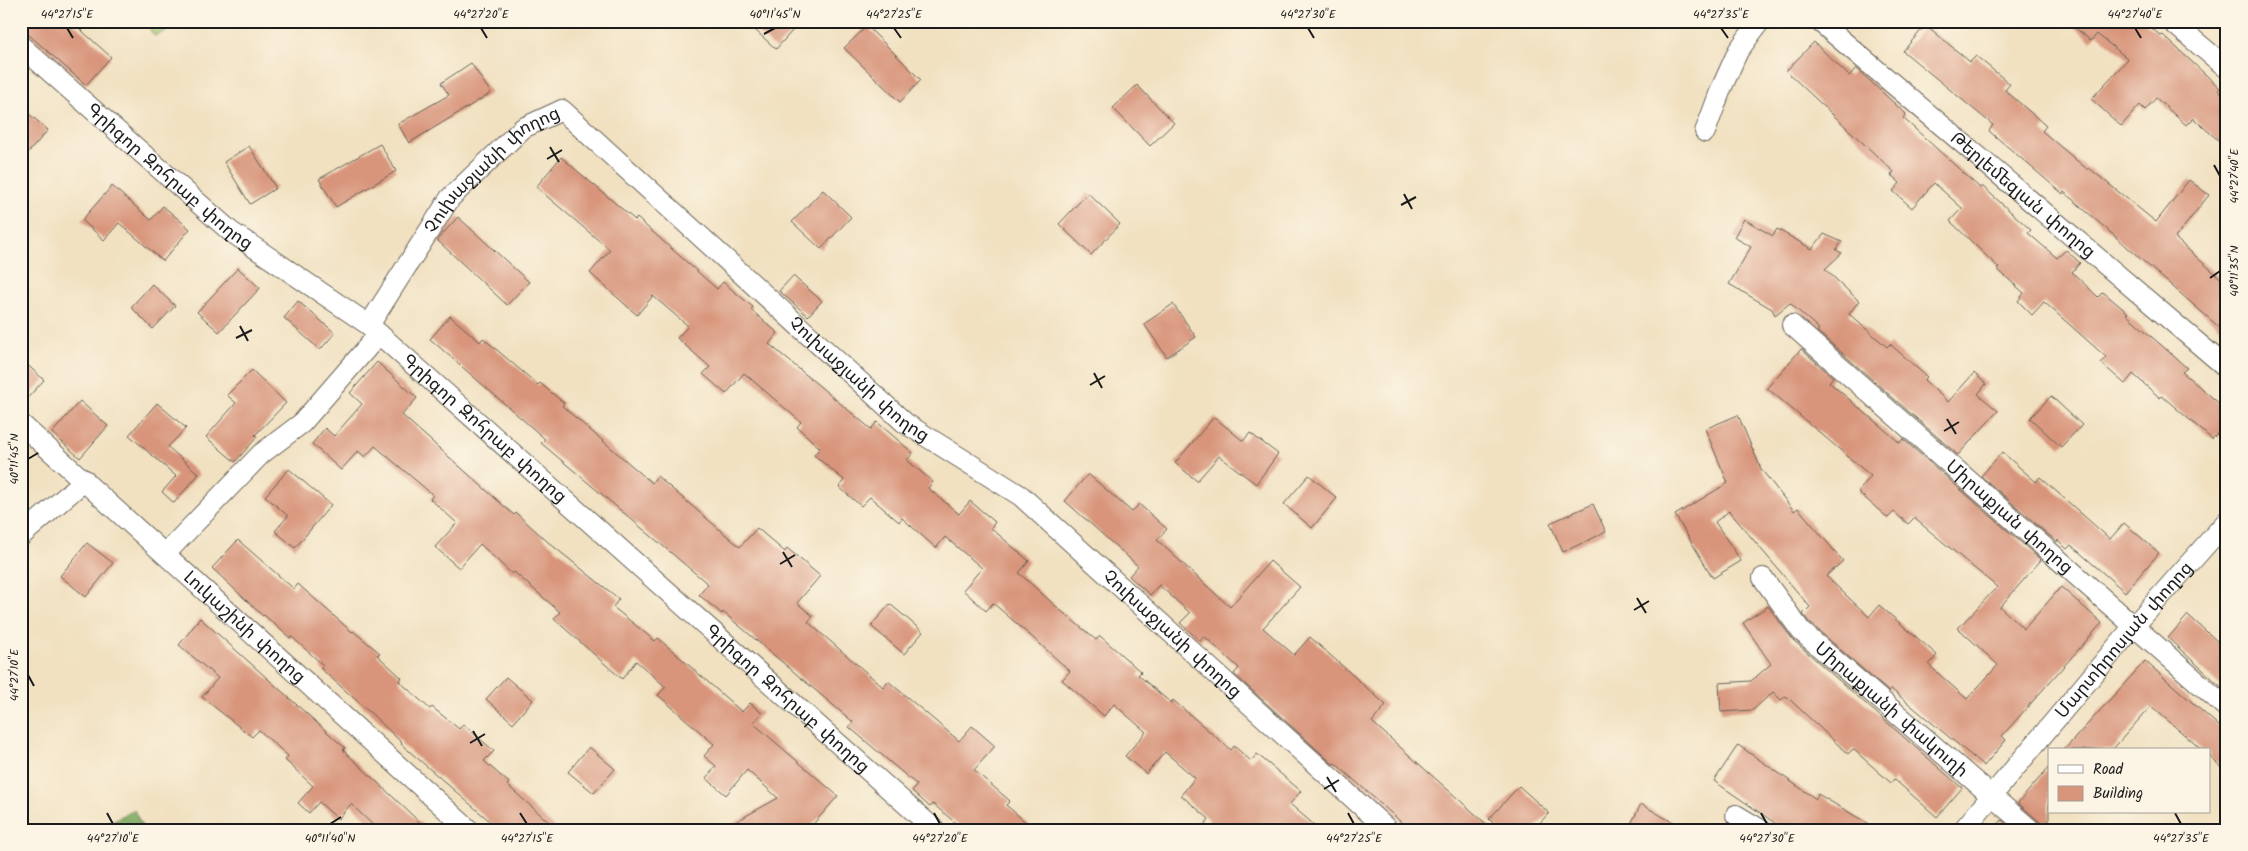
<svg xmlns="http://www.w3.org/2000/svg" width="2248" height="851" font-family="Kalam,'Noto Sans Armenian',sans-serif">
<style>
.green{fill:#9ec36d;stroke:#5d7044}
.forest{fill:#7ea960;stroke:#4d623e}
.building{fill:#d8957c}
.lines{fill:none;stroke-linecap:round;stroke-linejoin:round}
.minor-casing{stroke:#676156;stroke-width:22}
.minor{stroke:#fff;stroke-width:20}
.ticks{fill:none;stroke:#1c1c1c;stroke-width:2}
.labels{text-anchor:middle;stroke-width:4;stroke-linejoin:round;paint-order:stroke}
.street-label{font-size:18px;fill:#1c1c1c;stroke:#fcf5e5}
.neatline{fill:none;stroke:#1c1c1c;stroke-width:2}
.ticks-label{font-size:12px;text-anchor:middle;fill:#1c1c1c}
</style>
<rect width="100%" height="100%" fill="#fcf5e5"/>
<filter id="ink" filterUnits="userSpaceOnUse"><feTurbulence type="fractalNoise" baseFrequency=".02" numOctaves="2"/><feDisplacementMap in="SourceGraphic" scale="10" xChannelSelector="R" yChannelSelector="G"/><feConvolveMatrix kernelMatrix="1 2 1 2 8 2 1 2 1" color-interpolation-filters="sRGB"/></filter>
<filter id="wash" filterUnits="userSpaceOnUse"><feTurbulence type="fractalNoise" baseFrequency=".0096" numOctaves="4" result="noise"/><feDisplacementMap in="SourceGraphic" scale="20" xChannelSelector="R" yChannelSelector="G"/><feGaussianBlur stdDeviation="1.12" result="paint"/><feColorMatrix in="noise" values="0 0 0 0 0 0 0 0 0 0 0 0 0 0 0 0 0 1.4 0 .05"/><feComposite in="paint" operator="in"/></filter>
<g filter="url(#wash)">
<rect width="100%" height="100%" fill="#f1e1c1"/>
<!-- green -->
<path class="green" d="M145,21H191L154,36Z"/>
<!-- forest -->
<path class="forest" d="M134,810L144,830H93Z"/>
<g id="blocks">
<!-- building -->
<path class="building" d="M21,21H71L111,57L86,85L21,28Z
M745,21H801L776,49Z
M2067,21H2143L2161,36L2163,35L2220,88L2218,90L2227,98V148L2193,118L2186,125L2156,98L2145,110L2140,105L2121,126L2091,99L2128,59L2097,34L2091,41Z
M1926,25L1970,62L1976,56L2010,84L2005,90L2046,126L2042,131L2088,170L2089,168L2156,222L2189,180L2209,195L2175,238L2227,284V334L2064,192L2063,194L1989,131L1993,125L1903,51Z
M867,26L921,80L900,102L844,48Z
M1814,42L1849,76L1856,68L1858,70L1906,114L1903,118L1980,188L1982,186L2031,230L2028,233L2057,258L2066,250L2080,263L2072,272L2098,297L2103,292L2128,313L2126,314L2187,368L2182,372L2227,410V443L2217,434L2212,439L2162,396L2160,398L2133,374L2125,384L2101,363L2106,357L2044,302L2032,315L2018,301L2024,293L1997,269L1999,268L1950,221L1962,208L1934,183L1912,208L1893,191L1900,183L1891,175L1894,172L1786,71Z
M471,63L491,93L409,143L398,124L449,95L441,83Z
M1137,85L1174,123L1150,146L1113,108Z
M21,107L48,130L21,161Z
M380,144L396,171L336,207L319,179Z
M249,146L276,188L250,204L224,162Z
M561,157L635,220L637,218L717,289L723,282L753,307L751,310L778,333L769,344L871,429L877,422L913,453L907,460L933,482L928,488L959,514L970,501L995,522L991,528L1029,561L1019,573L1059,609L1096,640L1100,636L1141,672L1138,675L1171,703L1173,700L1231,750L1234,746L1251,761L1257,754L1301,791L1290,804L1320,830H1200L1209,819L1181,795L1195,778L1165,752L1146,774L1125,756L1146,732L1114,704L1104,716L1062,680L1070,671L1040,644L993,603L986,611L963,590L982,568L945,537L936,548L902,518L899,522L870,497L861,506L839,487L844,480L814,455L820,448L797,427L801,422L744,373L726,394L703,374L710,367L677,338L688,326L653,296L637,315L590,273L610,250L536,187Z
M112,186L151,220L163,206L190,229L163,261L119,223L104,240L82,220Z
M823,190L851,217L821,249L792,222Z
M1088,193L1120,224L1091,255L1059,224Z
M458,217L529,282L507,305L437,240Z
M1744,219L1773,236L1777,229L1812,249L1824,234L1842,242L1836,250L1842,253L1825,269L1859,301L1849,314L1887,347L1890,344L1927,377L1924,380L1948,402L1974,373L1986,384L1978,394L1998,411L1958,455L1817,331L1819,329L1790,303L1775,315L1772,309L1729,284L1751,247L1734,237Z
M238,268L260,288L219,332L197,312Z
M793,276L822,301L808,316L779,291Z
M152,284L175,306L153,329L131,307Z
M298,301L335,333L320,350L284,318Z
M1173,304L1196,337L1167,357L1144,324Z
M450,316L480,342L483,338L538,385L540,383L564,403L562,406L652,483L657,476L740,547L757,528L785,552L787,548L820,576L797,603L813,616L808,622L883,687L888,681L959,741L972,726L995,746L974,770L1010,801L1006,805L1035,830H964L933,804L930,807L912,791L917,785L849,727L853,722L723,612L722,614L699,595L708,584L541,443L545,439L430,339Z
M1801,349L1833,377L1829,382L1900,443L1903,439L2041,560L2000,607L2024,629L2061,587L2102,623L2002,736L2006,740L1984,766L1891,689L1889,692L1810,623L1803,614L1810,607L1729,511L1715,522L1741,561L1713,578L1675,515L1728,483L1705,429L1738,415L1761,469L1794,511L1798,508L1843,561L1826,576L1869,617L1879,605L1937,655L1929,665L1967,699L1998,665L1958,628L1997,587L1914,518L1908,524L1894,512L1888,518L1858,492L1871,476L1767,388Z
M21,359L44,380L21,405Z
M377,362L417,398L402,415L514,515L516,513L548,542L619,599L613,607L655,641L658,638L742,712L750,703L762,713L753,723L838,796L808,830H721L778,798L747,770L726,795L706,778L716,766L704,756L714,744L658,695L666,687L636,661L622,679L554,619L560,612L514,572L512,574L480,544L459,568L435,547L457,523L430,499L433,495L375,446L365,457L358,451L341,470L312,444L325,428L334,436L362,404L350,393Z
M252,370L286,403L255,435L257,437L235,462L206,437L236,403L227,395Z
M2051,396L2082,425L2061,447L2030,418Z
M80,401L108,426L80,458L52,433Z
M157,403L186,428L168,447L199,474L174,503L162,492L176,476L129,435Z
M1214,417L1243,441L1250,433L1278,454L1256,484L1219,456L1197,481L1175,463Z
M2002,452L2036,482L2040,477L2110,539L2124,523L2159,553L2125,592L2071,545L2067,549L2058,540L2057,542L1981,476Z
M289,469L331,505L295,548L275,531L288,516L265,496Z
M1088,474L1132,512L1139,504L1167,529L1157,540L1230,607L1270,561L1300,587L1263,628L1294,655L1310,637L1386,705L1372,722L1493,830H1410L1335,763L1333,764L1234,674L1239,668L1204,636L1200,641L1180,623L1190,613L1159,585L1150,595L1129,576L1138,566L1065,501Z
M1309,475L1337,498L1312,528L1284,504Z
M1593,504L1606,532L1563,552L1550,523Z
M238,540L294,589L298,584L352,632L353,631L380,653L377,655L402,678L399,681L430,709L432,707L459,729L463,724L494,751L484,761L509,783L507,785L558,830H500L401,744L402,743L374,716L320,668L323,665L292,637L290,638L264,615L263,616L212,568Z
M87,543L113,563L86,597L60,576Z
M890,604L923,632L904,654L871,626Z
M1768,606L1793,640L1962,788L1937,817L1894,779L1891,783L1853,749L1848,754L1786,696L1781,700L1773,692L1753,710L1721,712L1719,683L1751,681L1771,664L1743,623Z
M2188,615L2227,650V692L2168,638Z
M200,618L345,748L343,750L428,830H378L351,804L338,819L319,802L309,813L298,803L313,786L285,760L288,756L259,730L252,737L202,697L218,678L179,645Z
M2145,661L2227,733V772L2209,756V750H2202L2151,706L2112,750H2064Z
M506,677L533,700L513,723L486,699Z
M1738,745L1816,799L1818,794L1879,830H1785L1714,781Z
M589,747L615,769L594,793L568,772Z
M2049,767V821L2042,829L2039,821L2018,803Z
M1519,786L1549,813L1533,830H1500L1489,819Z
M1641,804L1665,818L1689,830H1628Z
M2002,820L2013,830H1993Z"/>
</g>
</g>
<g filter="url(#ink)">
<use href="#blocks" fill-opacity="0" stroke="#676156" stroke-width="1"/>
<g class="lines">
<!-- minor casing -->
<g class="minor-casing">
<g id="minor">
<path id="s1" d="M1819,21L2227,368"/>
<path d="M2171,21L2227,68"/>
<path id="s2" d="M21,46L230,231L369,325L935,830"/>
<path d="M1705,132L1721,89L1738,51L1760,21"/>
<path id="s3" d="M369,325L450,198L523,128L562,110L905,423L1021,496L1388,830"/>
<path id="s4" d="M1792,325L2227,708"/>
<path id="s5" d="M21,424L469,830"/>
<path d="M21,536L85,480"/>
<path d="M165,554L261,454L302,423L379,334"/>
<path id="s6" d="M1763,578L1801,631L2031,830"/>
<path d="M1736,815L1761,830"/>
<path id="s7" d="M1963,830L2134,626L2227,521"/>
</g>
</g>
<!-- minor -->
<use href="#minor" class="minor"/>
</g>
</g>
<!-- ticks -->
<path class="ticks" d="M67,28L73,38M481,28L487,38M894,28L901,38M1308,28L1314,38M1721,28L1728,38M2135,28L2141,38M764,34L775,28M550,147L559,162M547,159L562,150M2214,165L2220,176M1404,194L1412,209M1401,205L1416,197M2210,278L2220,271M240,326L248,341M236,338L252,330M1094,373L1102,388M1090,385L1105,376M1947,419L1956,434M1944,431L1959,422M28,459L38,453M783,552L792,567M780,564L795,555M1637,598L1646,613M1634,610L1649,601M28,675L34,686M473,731L482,746M470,743L485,734M1327,777L1336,792M1324,789L1339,780M107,813L113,824M520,813L527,824M934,813L940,824M1348,813L1354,824M1761,813L1767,824M2175,813L2181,824M330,824L341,817"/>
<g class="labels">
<!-- street labels -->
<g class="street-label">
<text dy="6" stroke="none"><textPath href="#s2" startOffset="198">Գրիգոր Զոհրաբ փողոց</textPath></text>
<text dy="6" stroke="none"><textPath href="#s3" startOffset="201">Չուխաջյանի փողոց</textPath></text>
<text dy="6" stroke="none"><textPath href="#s1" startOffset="268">Թերլեմեզյան փողոց</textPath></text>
<text dy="6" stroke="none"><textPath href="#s3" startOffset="696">Չուխաջյանի փողոց</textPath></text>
<text dy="6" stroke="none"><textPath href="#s2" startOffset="602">Գրիգոր Զոհրաբ փողոց</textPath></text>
<text dy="6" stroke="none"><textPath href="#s4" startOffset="290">Միրաքյան փողոց</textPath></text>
<text dy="6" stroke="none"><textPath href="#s5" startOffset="302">Լուկաշինի փողոց</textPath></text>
<text dy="6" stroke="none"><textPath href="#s3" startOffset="1101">Չուխաջյանի փողոց</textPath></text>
<text dy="6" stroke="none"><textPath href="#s7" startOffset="249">Մարտիրոսյան փողոց</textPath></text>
<text dy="6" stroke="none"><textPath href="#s2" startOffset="1008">Գրիգոր Զոհրաբ փողոց</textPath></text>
<text dy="6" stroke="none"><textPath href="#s6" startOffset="185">Միրաքյանի փակուղի</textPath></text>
</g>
</g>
<!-- margin -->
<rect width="2248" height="851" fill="none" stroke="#fcf5e5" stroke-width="55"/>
<!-- legend -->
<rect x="2048" y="748" width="162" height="65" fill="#fcf5e5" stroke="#a29e95"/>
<rect x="2058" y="765" width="25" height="8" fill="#ffffff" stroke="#a29e95"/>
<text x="2093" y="774" font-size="15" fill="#1c1c1c">Road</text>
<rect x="2058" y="786" width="25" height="15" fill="#d8957c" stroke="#a29e95"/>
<text x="2093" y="798" font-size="15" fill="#1c1c1c">Building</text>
<rect x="28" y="28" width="2192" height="796" class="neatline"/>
<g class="ticks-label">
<text x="67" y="18">44°27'15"E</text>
<text x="481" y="18">44°27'20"E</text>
<text x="775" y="18">40°11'45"N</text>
<text x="894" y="18">44°27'25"E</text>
<text x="1308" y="18">44°27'30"E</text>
<text x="1721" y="18">44°27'35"E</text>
<text x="2135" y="18">44°27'40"E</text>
<text transform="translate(2234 176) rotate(-90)" y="4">44°27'40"E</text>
<text transform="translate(2234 271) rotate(-90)" y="4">40°11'35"N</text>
<text transform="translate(14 459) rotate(-90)" y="4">40°11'45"N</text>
<text transform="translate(14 675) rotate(-90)" y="4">44°27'10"E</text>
<text x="113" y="842">44°27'10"E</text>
<text x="330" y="842">40°11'40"N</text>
<text x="527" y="842">44°27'15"E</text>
<text x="940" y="842">44°27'20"E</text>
<text x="1354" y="842">44°27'25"E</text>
<text x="1767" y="842">44°27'30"E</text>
<text x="2181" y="842">44°27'35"E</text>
</g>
</svg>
